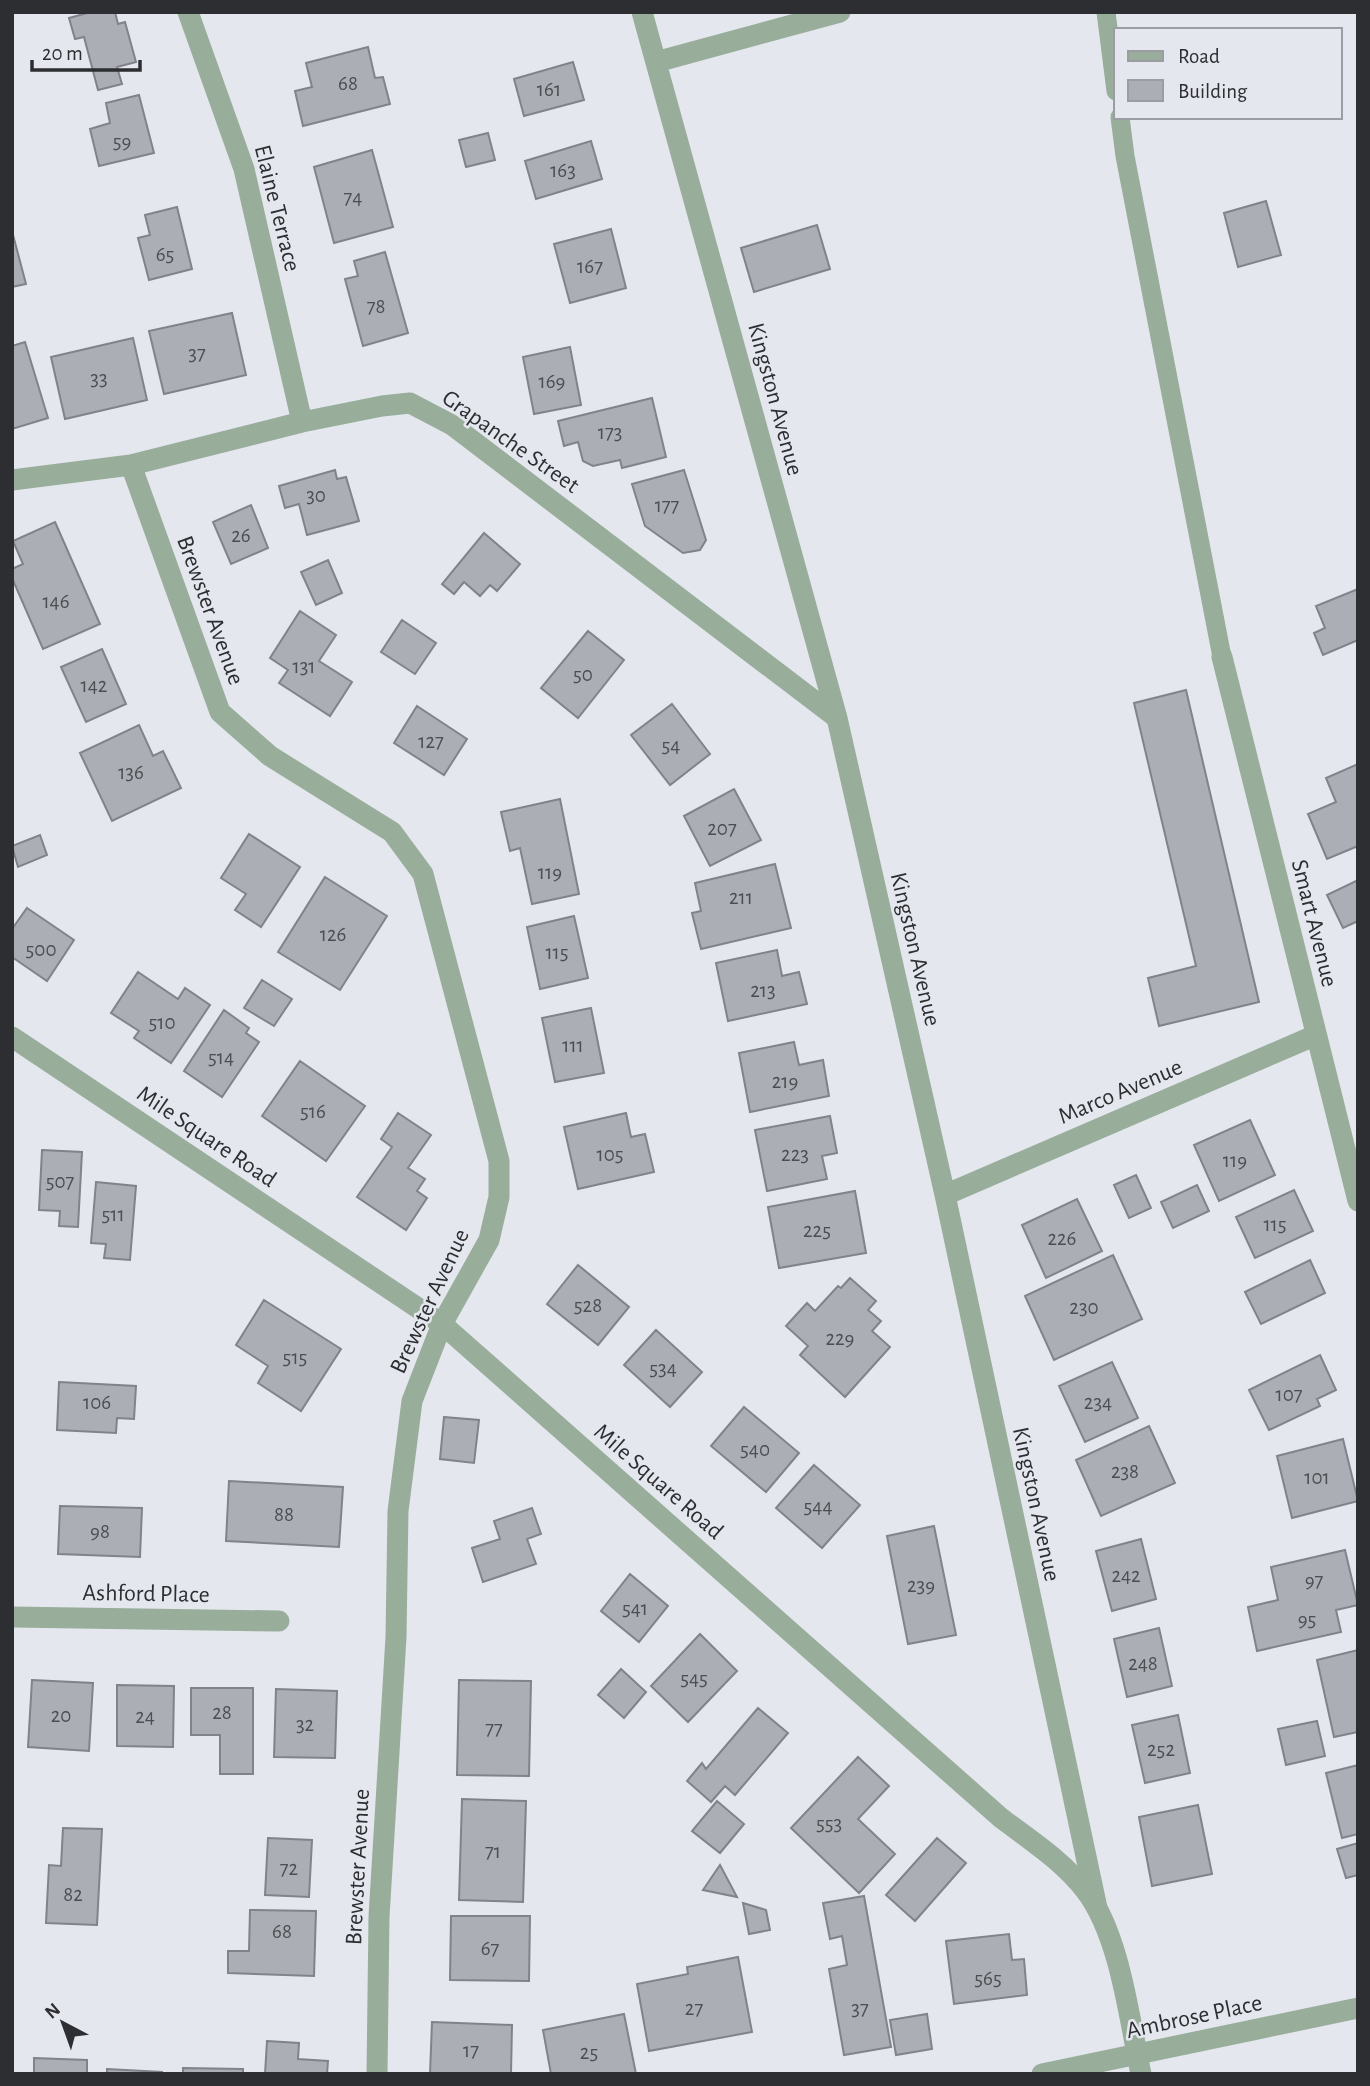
<svg xmlns="http://www.w3.org/2000/svg" width="1370" height="2086" font-family="'Alegreya Sans',sans-serif">
<style>
.building{fill:#acaeb6;stroke:#81838a;stroke-width:2}
.lines{fill:none;stroke-linecap:round;stroke-linejoin:round}
.service{stroke:#98ae9b;stroke-width:19}
.minor{stroke:#98ae9b;stroke-width:21}
.tertiary{stroke:#98ae9b;stroke-width:21}
.labels{text-anchor:middle;stroke-width:5;stroke-linejoin:round;paint-order:stroke}
.number-label{font-size:21px;fill:#4d4e52}
.street-label{font-size:24px;fill:#2d2e31;stroke:#e5e7ef}
</style>
<rect width="100%" height="100%" fill="#e5e7ef"/>
<!-- building -->
<path class="building" d="M91,12H115L118,24L125,22L136,62L117,67L122,84L98,90L84,37L75,39L69,18Z
M368,47L375,78L383,77L390,104L303,126L295,91L312,87L306,63Z
M573,62L584,100L524,116L514,79Z
M139,95L154,153L99,166L90,129L110,123L106,103Z
M488,133L495,160L466,167L459,140Z
M591,141L602,179L536,199L525,161Z
M372,150L393,227L334,243L314,167Z
M1266,201L1281,255L1238,267L1224,213Z
M177,207L192,269L149,280L138,238L150,235L145,215Z
M817,225L830,269L754,292L741,248Z
M611,229L626,288L570,303L554,244Z
M12,231L26,284L12,287Z
M385,252L408,333L363,346L345,279L358,276L354,261Z
M232,313L246,375L164,394L149,331Z
M133,338L147,400L65,419L51,357Z
M25,342L48,418L12,429V346Z
M570,347L581,405L534,414L523,357Z
M652,398L666,457L622,468L620,460L593,466L583,461L578,442L564,446L558,421Z
M335,470L337,479L346,477L359,521L307,535L299,504L285,508L279,486Z
M684,470L706,540L700,550L683,553L645,526L632,484Z
M251,505L268,548L231,564L213,522Z
M55,522L100,624L43,649L12,578V569L23,564L13,541Z
M484,533L520,564L497,591L490,585L480,596L464,582L454,594L442,584Z
M328,560L342,593L316,605L301,572Z
M1358,589V640L1323,655L1314,633L1325,628L1316,606Z
M300,611L336,635L319,661L352,682L330,716L279,683L288,670L270,658Z
M402,620L436,643L415,674L381,652Z
M588,631L624,660L578,718L541,688Z
M102,649L126,704L86,722L61,667Z
M1186,690L1259,1002L1159,1026L1148,978L1196,966L1134,703Z
M672,704L710,754L670,785L631,735Z
M417,706L467,739L444,775L394,743Z
M139,725L153,756L163,751L181,788L112,821L80,753Z
M1358,764V846L1327,859L1308,814L1336,802L1326,778Z
M734,789L761,840L710,866L684,816Z
M560,799L579,894L532,904L520,848L510,851L501,812Z
M249,834L300,867L261,927L235,910L246,894L221,878Z
M40,835L47,855L18,867L12,846Z
M775,864L791,928L701,949L692,913L701,911L695,883Z
M325,877L387,916L340,990L278,952Z
M1358,880V921L1343,928L1327,895Z
M27,908L74,940L47,981L12,957V929Z
M574,916L588,978L540,989L527,927Z
M777,950L782,976L799,972L807,1004L728,1021L716,963Z
M138,972L178,999L185,988L210,1005L171,1063L134,1038L139,1031L111,1013Z
M262,980L292,999L274,1026L244,1008Z
M591,1008L604,1073L555,1082L542,1018Z
M224,1010L249,1028L246,1033L259,1042L222,1097L184,1071Z
M794,1042L799,1065L823,1060L829,1096L750,1112L739,1053Z
M300,1061L365,1106L326,1161L262,1116Z
M398,1113L431,1135L408,1168L425,1179L417,1191L427,1198L406,1230L357,1197L392,1147L381,1139Z
M626,1113L631,1137L645,1134L654,1172L578,1189L564,1127Z
M830,1116L837,1153L822,1156L827,1179L767,1191L755,1130Z
M1250,1120L1275,1175L1219,1201L1194,1145Z
M42,1150L82,1152L78,1227L59,1226L60,1211L39,1210Z
M1136,1175L1151,1208L1129,1218L1114,1185Z
M96,1182L136,1186L130,1260L104,1258L106,1244L91,1243Z
M1197,1185L1209,1211L1173,1228L1161,1202Z
M1294,1190L1313,1231L1255,1258L1236,1217Z
M855,1191L866,1253L779,1268L768,1207Z
M1077,1199L1102,1251L1046,1278L1022,1225Z
M1113,1255L1142,1319L1054,1360L1025,1296Z
M1310,1260L1325,1293L1261,1324L1245,1292Z
M578,1265L629,1307L598,1345L547,1304Z
M850,1278L876,1301L868,1310L881,1321L872,1331L890,1347L845,1397L800,1355L808,1346L786,1326L807,1303L815,1311L838,1286L841,1288Z
M264,1300L341,1349L301,1411L258,1383L268,1366L236,1345Z
M656,1330L702,1372L670,1407L624,1365Z
M1320,1355L1336,1390L1317,1399L1320,1406L1269,1430L1249,1390Z
M1112,1362L1138,1418L1085,1442L1059,1386Z
M59,1382L136,1386L134,1419L117,1418L116,1433L57,1430Z
M744,1407L799,1453L766,1492L711,1446Z
M444,1417L479,1420L474,1463L440,1459Z
M1149,1426L1175,1483L1101,1516L1076,1460Z
M1343,1439L1358,1501L1292,1518L1277,1456Z
M814,1465L860,1505L822,1548L776,1508Z
M229,1481L343,1487L339,1547L226,1541Z
M60,1506L142,1508L140,1557L58,1554Z
M532,1508L541,1534L527,1539L536,1564L483,1582L472,1548L500,1539L494,1521Z
M934,1526L956,1635L908,1644L887,1536Z
M1141,1539L1156,1599L1112,1611L1096,1551Z
M1345,1550L1358,1605L1336,1610L1341,1632L1257,1651L1248,1607L1278,1600L1271,1567Z
M630,1574L668,1606L639,1642L601,1611Z
M1159,1628L1172,1686L1127,1697L1114,1639Z
M700,1634L737,1671L688,1722L651,1686Z
M1358,1650V1732L1334,1737L1317,1660Z
M621,1669L646,1692L624,1718L598,1695Z
M32,1680L93,1683L89,1751L28,1747Z
M459,1680L531,1681L529,1776L457,1775Z
M117,1685L174,1686L173,1747L117,1746Z
M191,1688H253V1774H220V1735H191Z
M276,1689L337,1691L335,1758L274,1757Z
M758,1708L788,1733L735,1795L725,1786L711,1802L687,1781L702,1763L706,1769Z
M1178,1715L1190,1773L1145,1783L1132,1725Z
M1317,1721L1325,1756L1286,1765L1278,1729Z
M858,1757L889,1786L858,1819L895,1854L859,1893L791,1828Z
M1358,1765V1834L1342,1838L1326,1773Z
M462,1799L526,1801L523,1902L459,1900Z
M717,1801L744,1824L720,1853L692,1831Z
M1198,1805L1212,1874L1152,1886L1139,1817Z
M63,1828L102,1829L97,1925L46,1923L49,1865L61,1866Z
M268,1838L312,1840L309,1897L265,1895Z
M937,1838L966,1863L915,1921L886,1895Z
M1358,1843V1875L1346,1878L1337,1849Z
M720,1865L737,1897L703,1890Z
M864,1896L891,2047L844,2055L829,1969L847,1965L842,1936L830,1939L823,1903Z
M743,1903L766,1910L770,1930L749,1934Z
M250,1910L316,1911L314,1976L228,1973V1951H249Z
M451,1916H530L529,1981L450,1980Z
M1009,1934L1012,1960L1024,1959L1027,1995L954,2004L946,1941Z
M738,1957L752,2032L649,2051L637,1984L688,1974L687,1967Z
M624,2014L636,2074H551L543,2030Z
M927,2014L932,2049L896,2055L890,2020Z
M432,2022L512,2025L511,2074H430Z
M267,2041L299,2043L298,2059L328,2061L327,2074H265Z
M34,2058L87,2060V2074H34Z
M183,2068L243,2069V2074H183Z
M107,2069L162,2072V2074H107Z"/>
<g class="lines">
<!-- service -->
<path class="service" d="M1106,12L1116,91
M1120,117L1125,156L1222,657"/>
<!-- minor -->
<path class="minor" d="M188,12L244,169L302,422
M642,12L837,718L945,1195L1097,1908
M656,62L840,12
M131,465L220,712L270,756L392,832L423,874L499,1161V1197L489,1240L442,1324L412,1401L398,1511L396,1637L379,1917L377,2074
M12,480L131,465L302,422L382,406L410,403L452,425L837,718
M1222,657L1358,1201
M945,1195L1316,1035
M12,1617L279,1621
M1042,2074L1358,2008"/>
<!-- tertiary -->
<path class="tertiary" d="M12,1037L442,1324L1001,1818C1030,1840 1063,1861 1086,1891C1120,1936 1129,2018 1141,2074"/>
</g>
<g class="labels">
<!-- number labels -->
<g class="number-label">
<text x="348" y="90">68</text>
<text x="549" y="96">161</text>
<text x="122" y="148">59</text>
<text x="563" y="177">163</text>
<text x="353" y="204">74</text>
<text x="165" y="261">65</text>
<text x="590" y="273">167</text>
<text x="376" y="313">78</text>
<text x="197" y="360">37</text>
<text x="99" y="385">33</text>
<text x="552" y="388">169</text>
<text x="610" y="439">173</text>
<text x="316" y="502">30</text>
<text x="667" y="512">177</text>
<text x="241" y="542">26</text>
<text x="56" y="608">146</text>
<text x="304" y="673">131</text>
<text x="583" y="681">50</text>
<text x="94" y="692">142</text>
<text x="431" y="748">127</text>
<text x="671" y="752">54</text>
<text x="131" y="779">136</text>
<text x="722" y="835">207</text>
<text x="550" y="879">119</text>
<text x="741" y="904">211</text>
<text x="333" y="941">126</text>
<text x="41" y="956">500</text>
<text x="557" y="959">115</text>
<text x="763" y="997">213</text>
<text x="162" y="1029">510</text>
<text x="573" y="1052">111</text>
<text x="221" y="1064">514</text>
<text x="785" y="1088">219</text>
<text x="313" y="1118">516</text>
<text x="610" y="1161">105</text>
<text x="795" y="1161">223</text>
<text x="1235" y="1167">119</text>
<text x="60" y="1188">507</text>
<text x="113" y="1221">511</text>
<text x="1275" y="1231">115</text>
<text x="817" y="1237">225</text>
<text x="1062" y="1245">226</text>
<text x="588" y="1312">528</text>
<text x="1084" y="1314">230</text>
<text x="840" y="1345">229</text>
<text x="295" y="1364">515</text>
<text x="663" y="1375">534</text>
<text x="1289" y="1401">107</text>
<text x="97" y="1409">106</text>
<text x="1098" y="1409">234</text>
<text x="755" y="1456">540</text>
<text x="1125" y="1478">238</text>
<text x="1317" y="1484">101</text>
<text x="818" y="1513">544</text>
<text x="284" y="1521">88</text>
<text x="100" y="1538">98</text>
<text x="1126" y="1582">242</text>
<text x="1314" y="1587">97</text>
<text x="921" y="1592">239</text>
<text x="635" y="1615">541</text>
<text x="1307" y="1626">95</text>
<text x="1143" y="1670">248</text>
<text x="694" y="1685">545</text>
<text x="222" y="1719">28</text>
<text x="61" y="1722">20</text>
<text x="145" y="1723">24</text>
<text x="305" y="1731">32</text>
<text x="494" y="1735">77</text>
<text x="1161" y="1756">252</text>
<text x="829" y="1830">553</text>
<text x="493" y="1858">71</text>
<text x="289" y="1875">72</text>
<text x="73" y="1901">82</text>
<text x="282" y="1938">68</text>
<text x="490" y="1955">67</text>
<text x="988" y="1985">565</text>
<text x="694" y="2015">27</text>
<text x="860" y="2015">37</text>
<text x="471" y="2057">17</text>
<text x="589" y="2059">25</text>
</g>
<!-- street labels -->
<g class="street-label">
<text transform="translate(278 208) rotate(76)" y="8">Elaine Terrace</text>
<text transform="translate(776 399) rotate(75)" y="8">Kingston Avenue</text>
<text transform="translate(511 441) rotate(35)" y="8">Grapanche Street</text>
<text transform="translate(211 610) rotate(70)" y="8">Brewster Avenue</text>
<text transform="translate(1315 923) rotate(76)" y="8">Smart Avenue</text>
<text transform="translate(916 949) rotate(77)" y="8">Kingston Avenue</text>
<text transform="translate(1120 1091) rotate(-23)" y="8">Marco Avenue</text>
<text transform="translate(207 1136) rotate(34)" y="8">Mile Square Road</text>
<text transform="translate(429 1301) rotate(-65)" y="8">Brewster Avenue</text>
<text transform="translate(659 1481) rotate(41)" y="8">Mile Square Road</text>
<text transform="translate(1037 1504) rotate(78)" y="8">Kingston Avenue</text>
<text transform="translate(146 1593) rotate(1)" y="8">Ashford Place</text>
<text transform="translate(357 1867) rotate(-87)" y="8">Brewster Avenue</text>
<text transform="translate(1194 2016) rotate(-12)" y="8">Ambrose Place</text>
</g>
</g>
<!-- border -->
<rect width="1370" height="2086" fill="none" stroke="#2d2e31" stroke-width="28"/>
<!-- legend -->
<rect x="1114" y="28" width="228" height="91" fill="#e5e7ef" stroke="#9b9da3" stroke-width="2"/>
<rect x="1128" y="51" width="35" height="10" fill="#98ae9b" stroke="#9b9da3" stroke-width="2"/>
<text x="1178" y="63" font-size="21" fill="#2d2e31">Road</text>
<rect x="1128" y="80" width="35" height="21" fill="#acaeb6" stroke="#9b9da3" stroke-width="2"/>
<text x="1178" y="98" font-size="21" fill="#2d2e31">Building</text>
<!-- north arrow -->
<g transform="translate(63 2023) rotate(319)" stroke="#e5e7ef" stroke-width="5" paint-order="stroke">
<path d="M0-5L12 26L0 18L-12 26Z" fill="#2d2e31"/>
<text y="-10" font-size="19" font-weight="bold" text-anchor="middle" fill="#2d2e31">N</text>
</g>
<!-- scale -->
<path d="M32 60v10h108v-10" fill="none" stroke="#2d2e31" stroke-width="3.5"/>
<text x="42" y="60" font-size="21" fill="#2d2e31" stroke="#e5e7ef" stroke-width="5" paint-order="stroke">20 m</text>
</svg>
